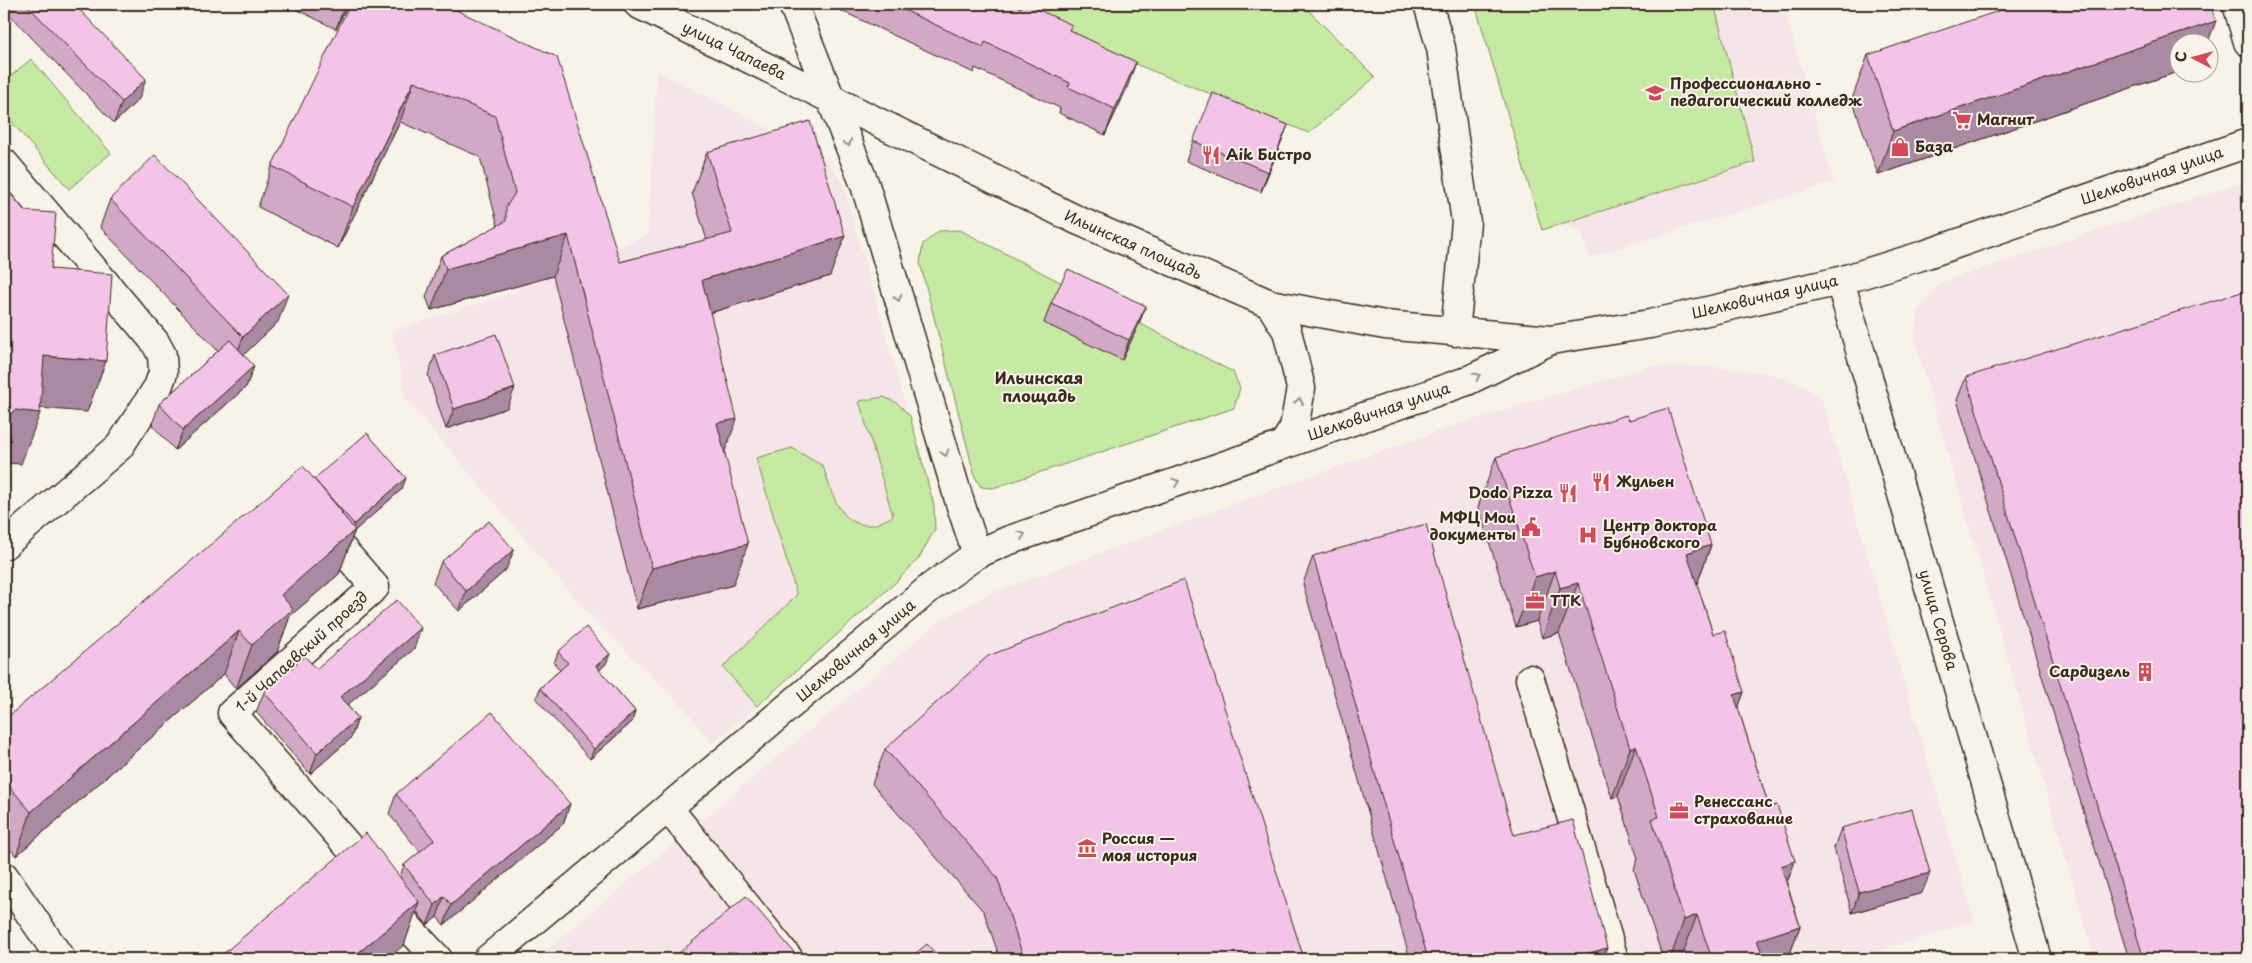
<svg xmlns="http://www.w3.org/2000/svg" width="2252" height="963" font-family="'Playpen Sans',sans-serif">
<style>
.built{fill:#f6e5e8}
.green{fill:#c6eaa3;stroke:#808a60}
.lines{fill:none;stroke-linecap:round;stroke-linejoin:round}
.minor-casing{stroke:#3b2a1e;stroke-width:31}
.minor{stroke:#f7f3e8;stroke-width:28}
.wall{fill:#d1a9c7;stroke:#3b2a1e}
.shaded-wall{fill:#aa89a2;stroke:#3b2a1e}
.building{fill:#f3c4e7;stroke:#3b2a1e}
.oneway{stroke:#998e83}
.labels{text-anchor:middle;stroke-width:4;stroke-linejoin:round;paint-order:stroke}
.street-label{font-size:15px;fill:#3b2a1e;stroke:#f7f3e8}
.poi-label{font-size:15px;font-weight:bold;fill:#3b2a1e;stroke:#f7f3e8;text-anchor:start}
.neighbourhood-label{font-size:16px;font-weight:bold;fill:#3b2a1e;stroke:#f7f3e8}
</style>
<rect width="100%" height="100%" fill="#f7f3e8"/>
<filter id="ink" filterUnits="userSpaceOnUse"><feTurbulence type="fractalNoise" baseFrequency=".02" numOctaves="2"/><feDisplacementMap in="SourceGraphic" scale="10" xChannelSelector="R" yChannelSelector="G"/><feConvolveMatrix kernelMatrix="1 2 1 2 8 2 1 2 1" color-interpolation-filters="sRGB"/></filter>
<g filter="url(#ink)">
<!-- built -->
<path class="built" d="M1475,4H1783L1834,182L1590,257L1582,233L1565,223L1542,230Z
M657,71L817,153L830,164L843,184L934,506L935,529L919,558L896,582L757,706L712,744L684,708L588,613L406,399L392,331L517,291L520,284L586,261L648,235Z
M2248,180V959H2095L1915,341L1918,311L1940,283Z
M1652,366H1709L1772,374L1803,385L1822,400L1974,921L1855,959H536L941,620L994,592L1291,483L1486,415Z"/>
<!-- green -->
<path class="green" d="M984,4H1302L1375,77L1309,133Z
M1475,4H1714L1755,162L1542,230Z
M31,59L111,153L69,189L4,113V82Z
M960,230L1233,372L1240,388L1234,408L993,488L981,487L975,477L920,263L923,244L939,231Z
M884,397L897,403L910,416L934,506L935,529L919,558L896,582L757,706L723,667L797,595L756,458L792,448L823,466C831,489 838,527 871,525C878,524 887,519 893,516L859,401Z"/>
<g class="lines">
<!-- minor casing -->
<g class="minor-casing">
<path id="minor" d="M638,4L1077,220L1270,304L1385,325L1551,340
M793,4L865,185L960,503L977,554
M1428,4L1441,48L1466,222L1455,332
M2237,4L2248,42
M4,163L155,342L162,355L163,373L158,387L119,447L4,545
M1840,281L2037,959
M1270,304L1287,331L1301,388L1294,428L1283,445
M322,526L375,587L232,713L349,847L409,928L438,959
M1530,679L1614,959
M669,809L789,959
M4,876L61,959
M488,959L931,587L977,554L1007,541L1467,381L1551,340L1650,324L1840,281L1921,256L2248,143"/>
</g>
<!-- minor -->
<use href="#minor" class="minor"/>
</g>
<!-- wall -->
<path class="wall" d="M4,4H74L139,99L114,123L4,9Z
M286,4H348L336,29Z
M443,4L620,262L707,240L692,193L707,152L830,276L710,313L725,452L733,585L637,609L553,276L431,310L426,297L441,256L498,226L480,157L400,122L338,248L258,207L272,166Z
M827,4H1010L1070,30L1127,88L1105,135L1059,113L1060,108L975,68L974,73Z
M2180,42V71L1878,175L1852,99L1868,55Z
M1193,141L1280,145L1261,192L1186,161Z
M110,199L278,322L243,355L254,366L246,387L175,450L152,425L159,404L218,351L100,227Z
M1051,303L1146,306L1138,326L1122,360L1044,323Z
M435,355L507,408L446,429L428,375Z
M1966,377L2248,959H2129L1957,400Z
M1629,420L1711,545L1697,584L1713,634L1744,692L1738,708L1769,807L1795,861L1787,883L1800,926L1788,959H1663L1634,869L1638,859L1618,796L1612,798L1559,633L1542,638L1537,621L1516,627L1478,507L1496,457Z
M314,479L402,489L355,530L339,574L290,616L277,652L236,689L224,674L16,856L4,842V720Z
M1313,556L1514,835L1603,959H1410L1303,584Z
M441,562L506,570L459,611L433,583Z
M414,649L347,705L358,718L351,738L310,774L256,712L264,692L316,669Z
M558,652L606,664L599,670L635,711L632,722L590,759L536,699L540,688L560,670L554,663Z
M885,749L1304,959H1000L984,912L872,784Z
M396,794L570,804L563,824L444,925L437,917L427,925L416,910L404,945L400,877L404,865L420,852L389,814Z
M1841,828L1922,893L1852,913L1834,848Z"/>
<!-- shaded-wall -->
<path class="shaded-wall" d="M345,4H348L336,29Z
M2216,21L2208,42H2180V71L1878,175L1893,131Z
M1136,62L1127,88L1105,135L1115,109Z
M146,79L139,99L114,123L122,102Z
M414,81L400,122L338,248L353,207Z
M1288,125L1280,145L1261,192L1268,172Z
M568,235L553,276L431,310L446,269Z
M845,236L830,276L687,320L702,280Z
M288,294L278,322L233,365L243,337Z
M1146,306L1138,326L1122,360L1129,340Z
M44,356L106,361L87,412L26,407Z
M254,366L246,387L175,450L183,430Z
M515,388L507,408L446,429L454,409Z
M15,410L40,413L21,464L4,463V419Z
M737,419L722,459L717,423Z
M406,478L402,489L350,535L354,524Z
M342,512L327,555L355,530L339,574L290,616L277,652L236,689L252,645L281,595Z
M748,544L733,585L637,609L652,568Z
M1711,545L1693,595L1687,553Z
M514,550L506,570L459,611L466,591Z
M1555,571L1537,621L1516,627L1535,577Z
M1578,583L1559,633L1542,638L1560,588Z
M421,628L414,649L333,717L340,697Z
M239,631L224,674L16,856L31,812Z
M610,654L606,664L592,677L596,666Z
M1744,692L1726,742L1734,695Z
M635,711L632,722L590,759L594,749Z
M358,718L351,738L310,774L317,753Z
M1636,746L1618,796L1612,798L1630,748Z
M570,804L563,824L444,925L451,905Z
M1795,861L1776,911L1781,866Z
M1930,873L1922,893L1852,913L1859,892Z
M444,896L437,917L427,925L435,905Z
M419,902L404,945L387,959H351Z
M1697,915L1681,959H1670L1684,920Z
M1800,926L1788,959H1750L1757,940Z
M1607,948L1603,959H1588L1590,953Z"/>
<!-- building -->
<path class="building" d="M26,4H74L146,79L122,102Z
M350,4H443L557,57L620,262L732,233L707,152L810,121L845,236L702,280L737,419L717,423L748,544L652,568L568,235L446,269L441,256L506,221V207L515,193L495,116L414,81L353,207L272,166Z
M891,4H1010L1021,8L1023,4H1026L1072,25L1069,30L1136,62L1115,109L1068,87L1070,83L985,42L983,47Z
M2019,4H2210L2216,21L1893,131L1868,55Z
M1213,93L1288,125L1268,172L1193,141Z
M155,155L288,294L243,337L110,199Z
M4,186L25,211L56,213L51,269L112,274L106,361L44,356L40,413L15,410L4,419Z
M1068,269L1146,306L1129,340L1051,303Z
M2248,290V959H2144L1966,377Z
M496,334L515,388L454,409L435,355Z
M230,340L254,366L183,430L159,404Z
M1668,408L1711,545L1687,553L1713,634L1725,631L1744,692L1734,695L1769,807L1777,805L1795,861L1781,866L1800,926L1757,940L1764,959H1712L1697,915L1684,920L1652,819L1659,817L1636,746L1630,748L1578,583L1560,588L1555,571L1535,577L1496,457L1626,415L1629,420Z
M367,433L406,478L354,524L314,479Z
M303,466L342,512L341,513L355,530L281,595L293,609L252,645L239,631L31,812L4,780V720Z
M489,521L514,550L466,591L441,562Z
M1426,524L1514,835L1573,820L1607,948L1590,953L1592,959H1428L1313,556Z
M1184,580L1304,959H1024L997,877L885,749L988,656Z
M397,600L421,628L340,697L358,718L317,753L264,692L305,656L316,669Z
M586,627L610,654L596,666L635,711L594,749L540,688L568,663L558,652Z
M492,712L570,804L451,905L444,896L435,905L404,865L434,840L396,794Z
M1912,809L1930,873L1859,892L1841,828Z
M366,833L419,902L351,959H217Z
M746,896L800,959H672Z
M927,944L940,959H909Z"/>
<!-- one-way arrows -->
<defs><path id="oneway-chevron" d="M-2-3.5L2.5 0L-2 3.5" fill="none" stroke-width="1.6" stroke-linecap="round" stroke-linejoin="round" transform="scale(1.25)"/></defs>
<g class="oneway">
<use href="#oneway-chevron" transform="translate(848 143) rotate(69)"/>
<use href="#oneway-chevron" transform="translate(898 298) rotate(73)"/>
<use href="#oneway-chevron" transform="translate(1477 376) rotate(-26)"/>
<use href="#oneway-chevron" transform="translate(1299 401) rotate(-80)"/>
<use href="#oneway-chevron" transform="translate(945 453) rotate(73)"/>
<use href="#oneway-chevron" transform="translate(1176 482) rotate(-19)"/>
<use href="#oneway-chevron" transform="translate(1022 535) rotate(-19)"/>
</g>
</g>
<!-- icons -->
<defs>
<g id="university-bare" transform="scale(1.5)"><path d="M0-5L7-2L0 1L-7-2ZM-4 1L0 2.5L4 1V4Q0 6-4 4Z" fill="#d1495b" stroke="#f7f3e8" stroke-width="2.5" paint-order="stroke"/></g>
<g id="supermarket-bare" transform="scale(1.5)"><path d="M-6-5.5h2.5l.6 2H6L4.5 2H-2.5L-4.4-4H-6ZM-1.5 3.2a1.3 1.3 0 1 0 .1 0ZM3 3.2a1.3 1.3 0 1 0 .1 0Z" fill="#d1495b" stroke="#f7f3e8" stroke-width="2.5" paint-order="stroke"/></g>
<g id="shop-bare" transform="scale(1.5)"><path d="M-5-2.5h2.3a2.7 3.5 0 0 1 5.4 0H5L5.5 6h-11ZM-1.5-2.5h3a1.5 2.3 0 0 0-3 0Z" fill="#d1495b" stroke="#f7f3e8" stroke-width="2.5" paint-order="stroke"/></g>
<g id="restaurant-bare" transform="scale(1.5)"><path d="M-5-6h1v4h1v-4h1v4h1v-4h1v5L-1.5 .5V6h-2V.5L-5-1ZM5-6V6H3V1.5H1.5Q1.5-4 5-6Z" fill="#d1495b" stroke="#f7f3e8" stroke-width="2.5" paint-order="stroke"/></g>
<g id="civic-bare" transform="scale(1.5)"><path d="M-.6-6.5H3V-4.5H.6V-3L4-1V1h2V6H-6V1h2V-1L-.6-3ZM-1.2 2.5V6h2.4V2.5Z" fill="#d1495b" stroke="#f7f3e8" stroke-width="2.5" paint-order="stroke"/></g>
<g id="hospital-bare" transform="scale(1.5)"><path d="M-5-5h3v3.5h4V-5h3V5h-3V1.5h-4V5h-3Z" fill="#d1495b" stroke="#f7f3e8" stroke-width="2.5" paint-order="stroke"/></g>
<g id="office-bare" transform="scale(1.5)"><path d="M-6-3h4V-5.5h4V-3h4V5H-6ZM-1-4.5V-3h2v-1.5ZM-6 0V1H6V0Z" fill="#d1495b" stroke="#f7f3e8" stroke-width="2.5" paint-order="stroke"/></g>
<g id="building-bare" transform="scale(1.5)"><path d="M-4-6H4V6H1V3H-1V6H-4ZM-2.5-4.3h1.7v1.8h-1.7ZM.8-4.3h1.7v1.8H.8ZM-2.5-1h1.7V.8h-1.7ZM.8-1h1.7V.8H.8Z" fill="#d1495b" stroke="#f7f3e8" stroke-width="2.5" paint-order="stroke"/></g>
<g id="museum-bare" transform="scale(1.5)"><path d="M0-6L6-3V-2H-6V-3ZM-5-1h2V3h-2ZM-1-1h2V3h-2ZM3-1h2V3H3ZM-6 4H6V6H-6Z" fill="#d1495b" stroke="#f7f3e8" stroke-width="2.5" paint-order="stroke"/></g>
</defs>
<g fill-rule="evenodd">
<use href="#university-bare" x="1655" y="93"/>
<use href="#supermarket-bare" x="1962" y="120"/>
<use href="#shop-bare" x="1900" y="147"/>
<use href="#restaurant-bare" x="1211" y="155"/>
<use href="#restaurant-bare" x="1601" y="482"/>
<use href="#restaurant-bare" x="1568" y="493"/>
<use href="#civic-bare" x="1531" y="527"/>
<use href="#hospital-bare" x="1588" y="535"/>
<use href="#office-bare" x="1535" y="601"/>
<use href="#building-bare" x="2145" y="672"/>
<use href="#office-bare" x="1679" y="811"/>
<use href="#museum-bare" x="1087" y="848"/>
</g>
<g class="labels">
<!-- street labels -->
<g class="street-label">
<text transform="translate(734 51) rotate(26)" y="5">улица Чапаева</text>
<text transform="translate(2152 176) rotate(-19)" y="5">Шелковичная улица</text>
<text transform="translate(1133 245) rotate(24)" y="5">Ильинская площадь</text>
<text transform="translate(1765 297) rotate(-13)" y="5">Шелковичная улица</text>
<text transform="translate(1379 412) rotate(-19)" y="5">Шелковичная улица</text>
<text transform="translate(1938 620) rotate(74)" y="5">улица Серова</text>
<text transform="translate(856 651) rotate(-40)" y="5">Шелковичная улица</text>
<text transform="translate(302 652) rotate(-42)" y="5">1-й Чапаевский проезд</text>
</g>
<!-- poi labels -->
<g class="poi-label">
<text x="1670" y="89">Профессионально -<tspan x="1670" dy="17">педагогический колледж</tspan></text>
<text x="1977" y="125">Магнит</text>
<text x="1915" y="152">База</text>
<text x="1226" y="160">Aik Бистро</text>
<text x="1616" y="487">Жульен</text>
<text x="1553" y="498" text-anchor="end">Dodo Pizza</text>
<text x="1516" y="523" text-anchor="end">МФЦ Мои<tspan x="1516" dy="17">документы</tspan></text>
<text x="1603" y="531">Центр доктора<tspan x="1603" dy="17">Бубновского</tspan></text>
<text x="1550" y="606">ТТК</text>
<text x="2130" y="677" text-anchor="end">Сардизель</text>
<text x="1694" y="807">Ренессанс<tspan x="1694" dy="17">страхование</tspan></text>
<text x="1102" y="844">Россия —<tspan x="1102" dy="17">моя история</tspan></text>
</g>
<!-- neighbourhood labels -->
<g class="neighbourhood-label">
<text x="1039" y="384">Ильинская<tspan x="1039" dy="18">площадь</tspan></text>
</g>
</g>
<!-- margin -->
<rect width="2252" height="963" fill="none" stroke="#f7f3e8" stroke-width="20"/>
<rect x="10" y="10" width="2232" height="943" fill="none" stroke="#3b2a1e" stroke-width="2" filter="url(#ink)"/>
<!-- north arrow -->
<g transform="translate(2194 58) rotate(276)"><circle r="24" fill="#f7f3e8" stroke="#aca397"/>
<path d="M0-4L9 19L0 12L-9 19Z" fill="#d1495b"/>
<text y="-8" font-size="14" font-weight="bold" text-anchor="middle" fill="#3b2a1e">С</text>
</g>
</svg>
